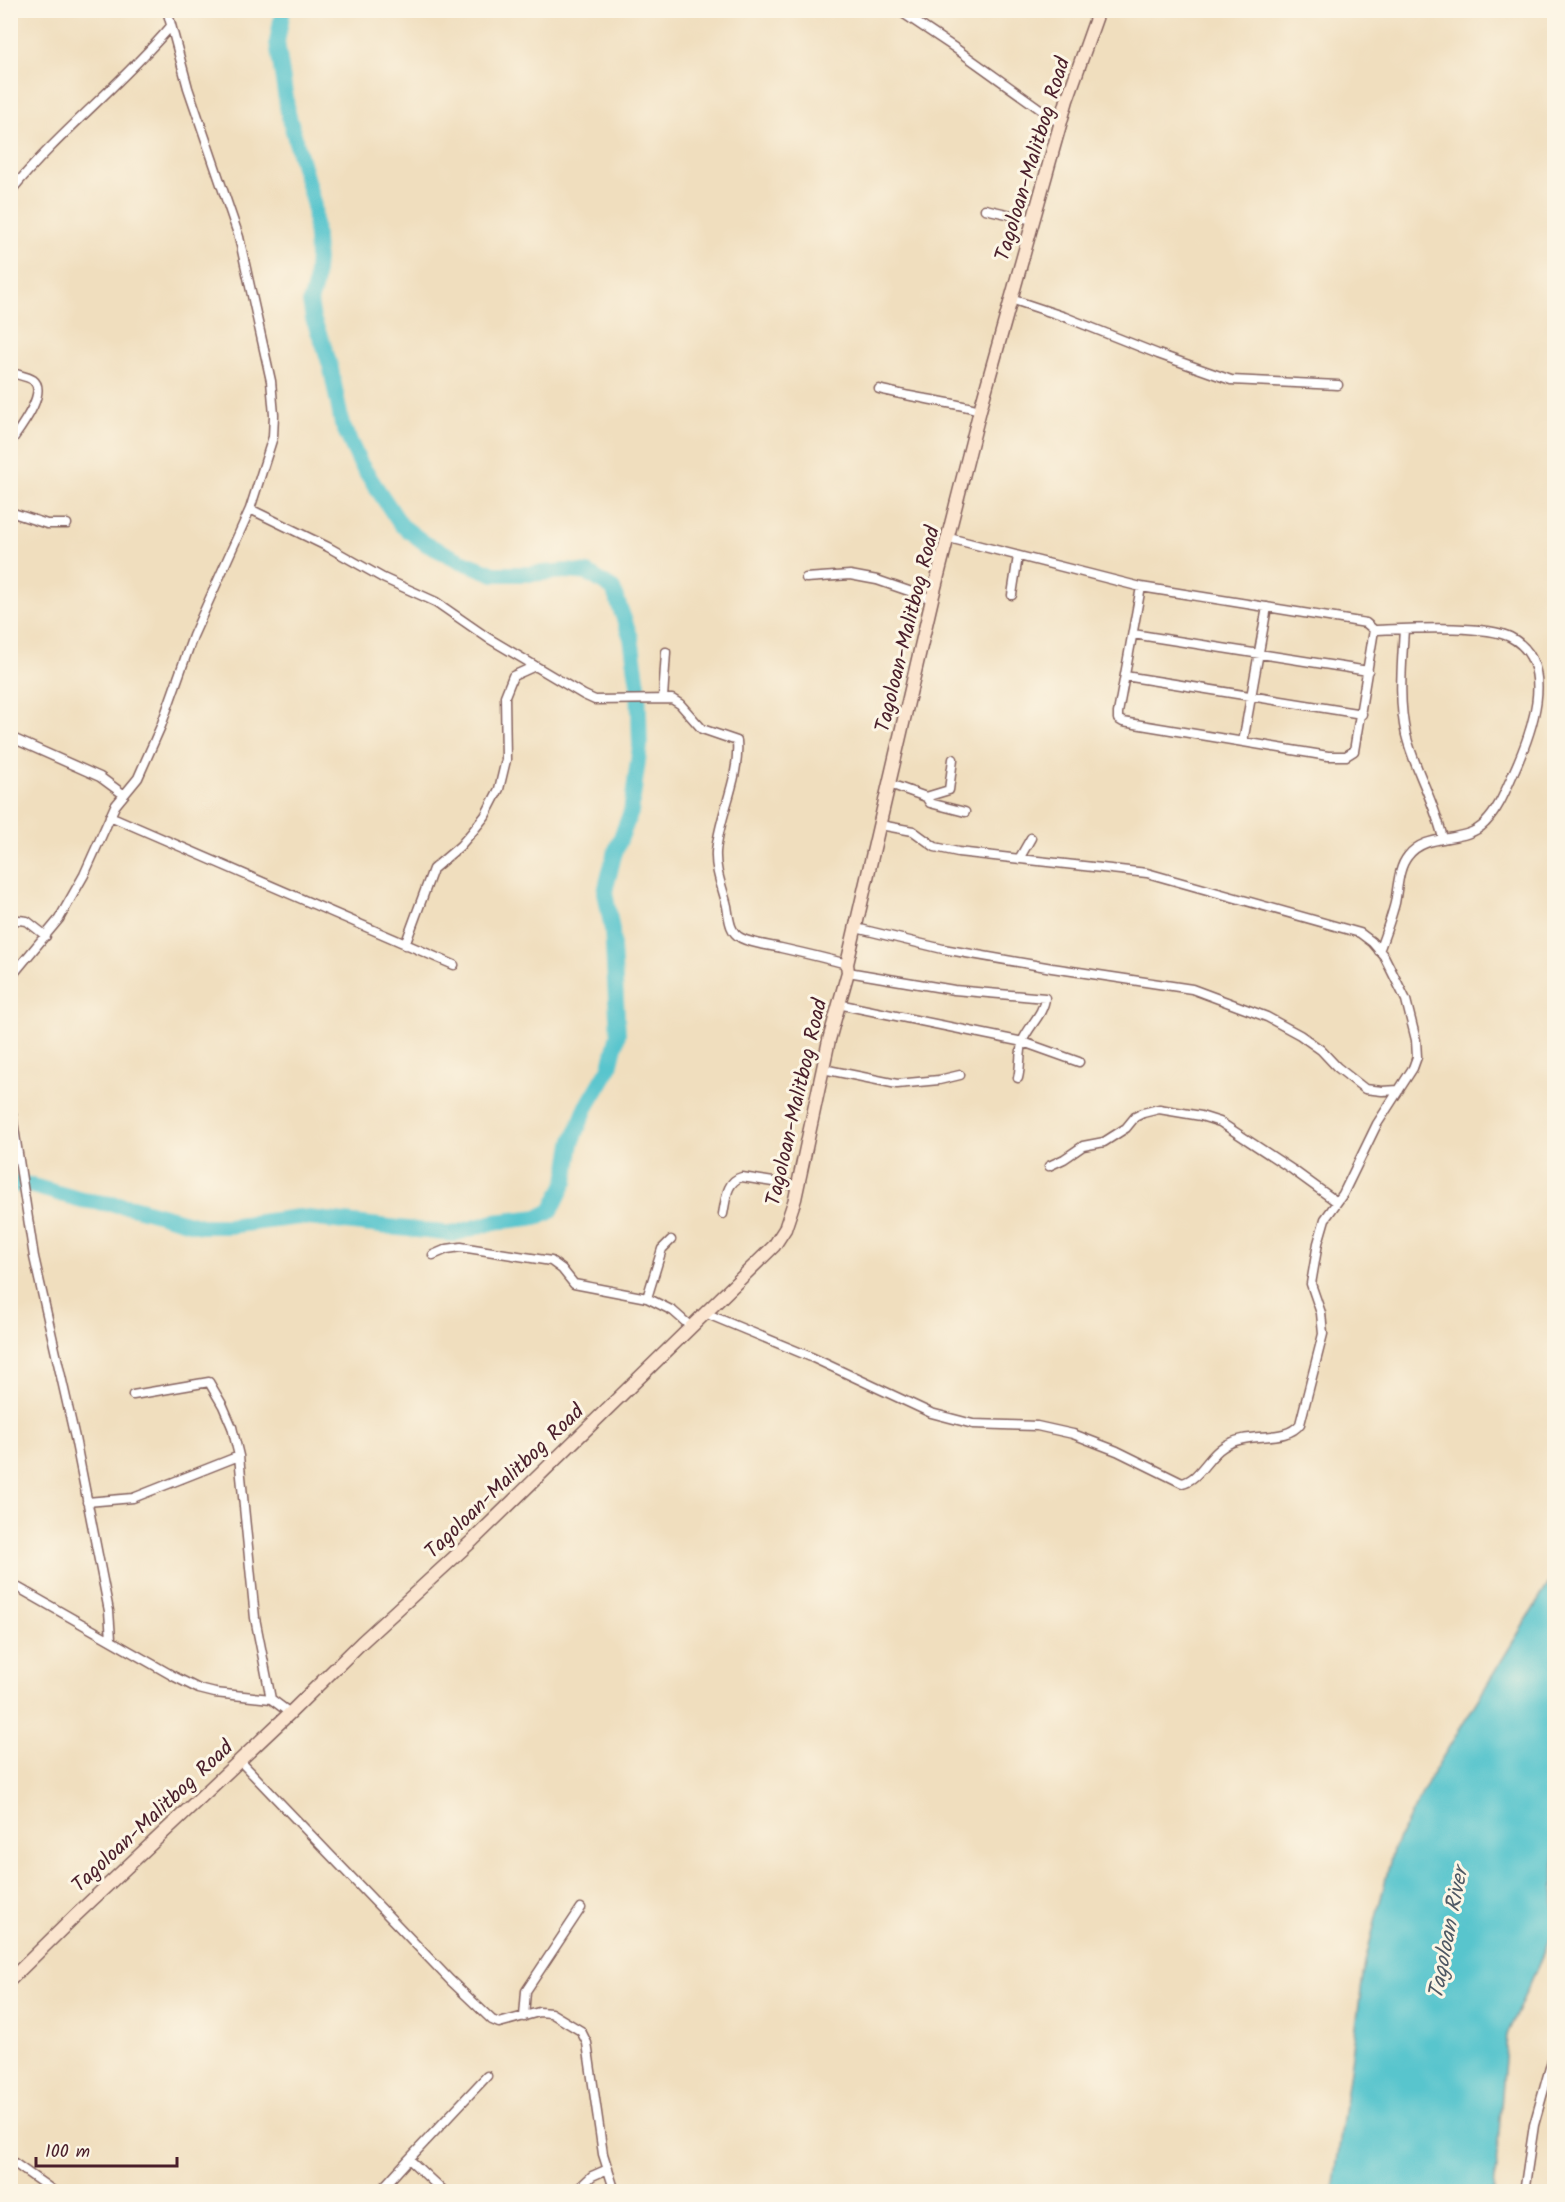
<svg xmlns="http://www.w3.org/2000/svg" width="1565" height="2202" font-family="Kalam,sans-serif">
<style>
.water{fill:#58c5cd;stroke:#51727c;stroke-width:1.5}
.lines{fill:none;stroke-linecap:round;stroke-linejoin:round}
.river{stroke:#58c5cd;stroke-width:16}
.minor-casing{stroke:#84625e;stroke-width:11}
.secondary-casing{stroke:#84625e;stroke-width:15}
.minor{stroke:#fff;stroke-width:8}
.secondary{stroke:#fbe5cf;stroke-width:12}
.labels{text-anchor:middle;stroke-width:6;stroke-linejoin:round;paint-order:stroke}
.street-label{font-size:21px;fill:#4a1f2b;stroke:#fcf5e5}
.water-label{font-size:22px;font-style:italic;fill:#4f5964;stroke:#fcf5e5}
</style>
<rect width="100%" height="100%" fill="#fcf5e5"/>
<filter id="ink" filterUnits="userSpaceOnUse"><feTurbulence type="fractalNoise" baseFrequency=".0167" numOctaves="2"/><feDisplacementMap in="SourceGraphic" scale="12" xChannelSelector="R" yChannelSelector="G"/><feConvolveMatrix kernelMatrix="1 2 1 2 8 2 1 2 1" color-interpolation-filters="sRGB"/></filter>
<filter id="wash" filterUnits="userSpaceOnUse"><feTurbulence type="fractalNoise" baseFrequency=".008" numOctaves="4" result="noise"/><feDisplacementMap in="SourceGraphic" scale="24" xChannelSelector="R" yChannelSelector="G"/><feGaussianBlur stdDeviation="1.35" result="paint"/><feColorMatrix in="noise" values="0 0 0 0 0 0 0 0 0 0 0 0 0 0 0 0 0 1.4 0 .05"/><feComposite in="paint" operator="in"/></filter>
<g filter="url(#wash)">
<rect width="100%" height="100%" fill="#f0debe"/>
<!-- water -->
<path class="water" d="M1554,1575V1930L1507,2035L1494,2191H1333L1365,1962L1393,1850L1431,1776Z"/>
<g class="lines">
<!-- river -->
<path class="river" d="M10,1186L22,1183L82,1200L132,1207L201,1226H228L299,1217L453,1234L494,1222L539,1217L551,1211L566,1181L572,1143L586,1108L610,1067L618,1034L612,930L605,892L614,855L631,812L640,746L638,685L631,638L613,589L588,573L567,571L529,574H494L461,561L426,544L401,525L360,463L342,424L331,369L324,346L313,319L310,302L315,285L317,256L314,206L288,113L277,42L283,10"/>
</g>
</g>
<g filter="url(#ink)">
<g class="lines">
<!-- minor casing -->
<g class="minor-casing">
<path id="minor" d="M898,10L955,48L1061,124
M10,192C59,132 121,85 171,26
M985,209L1033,220
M1011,299L1065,317L1158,354L1231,380L1338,385
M10,372C17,375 27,376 33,380C49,392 18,431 10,443
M879,389C912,398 947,401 980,410
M250,509L328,547L383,578L436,602L488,638L584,695L595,700L672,699L680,704L702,729L737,741C740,780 719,814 716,852C715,871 723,889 727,906C729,917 729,932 741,938C753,944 768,945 781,948C803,953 825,958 847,964
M10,512L47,524H67
M949,538L1141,587L1366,623L1374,630C1405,629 1485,624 1510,637C1560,663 1530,737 1512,776C1505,792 1498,810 1485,823C1464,845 1427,831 1408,856C1398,868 1398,888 1395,903C1391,919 1385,935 1379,951
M806,578L850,575L877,580L932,599
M1141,587L1118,713V719L1123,722L1328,756H1346L1354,751L1374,630
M1012,595L1018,556
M1404,629C1402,664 1398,700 1406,735C1415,771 1435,802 1443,839
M1133,634L1368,671
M1125,676L1362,714
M663,698L666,652
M10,737L100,777L123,794
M1243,742L1267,607
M890,784L926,797L949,790L953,759
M926,797L930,803L965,812
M110,816L454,965
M1019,859L1031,838
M10,919L27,921L46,936
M856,928L943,949L1052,968L1192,989L1267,1017L1300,1035L1321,1050L1337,1067L1365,1089L1382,1091L1399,1090
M405,945L433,869L460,846L473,831L485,816L499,789L506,760L505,696L513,676L535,666
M848,972L954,990L1045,998C1044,1013 1029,1026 1023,1040C1019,1052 1021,1067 1018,1078
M10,978L59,919L84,875L115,806L138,778L161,726L193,636L250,509L273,437L274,415L271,381L239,237L188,88L167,10
M838,1004L1023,1042L1079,1062
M823,1069L897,1084L939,1080L960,1075
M10,1102L34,1257L75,1438L109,1611L111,1639
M1049,1166L1064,1159L1083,1146L1104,1142L1126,1128L1135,1117L1143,1113L1159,1109L1201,1116L1220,1122L1293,1170L1337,1202
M723,1214C726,1200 726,1181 742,1177L798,1186
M433,1255L447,1249L461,1247L551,1261L562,1269L574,1284L647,1298L673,1311L690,1326
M647,1298L662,1249L671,1240
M705,1313L811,1357L931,1413L973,1424L1037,1426L1073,1434L1117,1451L1182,1483C1199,1480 1208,1456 1223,1447C1247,1430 1285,1444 1300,1424L1323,1334L1321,1313L1311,1284L1318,1243L1325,1219L1343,1194L1377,1124L1413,1068L1417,1057L1416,1040L1406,1000L1384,956L1372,942L1360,933L1147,873L958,852L935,847L913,831L880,825
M133,1395L209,1382L223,1406L232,1427L239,1456L255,1618L271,1699
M87,1502L133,1498L239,1456
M10,1583L175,1677L199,1689L215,1693L271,1699L290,1713
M240,1761L450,1980L492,2020L499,2023L539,2012L551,2013L581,2031L587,2043L603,2154L615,2192
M524,2017L526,1991L581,1908
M409,2159L487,2076
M10,2160L55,2192
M379,2192L409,2159L444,2192
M575,2192L592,2176L608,2169
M1524,2192L1534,2125L1554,2053"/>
</g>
<!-- secondary casing -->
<g class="secondary-casing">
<path id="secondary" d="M10,1980L75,1916L290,1713L361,1643L473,1540L774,1246L785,1229L795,1199L829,1040L848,972L847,964L932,599L980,410L1067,100L1099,10"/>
</g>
<!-- minor -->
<use href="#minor" class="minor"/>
<!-- secondary -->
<use href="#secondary" class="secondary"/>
</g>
</g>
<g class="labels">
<!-- street labels -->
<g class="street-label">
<text transform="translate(1032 159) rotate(-73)" y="7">Tagoloan-Malitbog Road</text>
<text transform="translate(907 629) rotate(-76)" y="7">Tagoloan-Malitbog Road</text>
<text transform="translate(796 1102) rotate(-77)" y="7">Tagoloan-Malitbog Road</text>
<text transform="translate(504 1481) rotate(-44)" y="7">Tagoloan-Malitbog Road</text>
<text transform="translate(152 1816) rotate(-43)" y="7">Tagoloan-Malitbog Road</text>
</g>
<!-- water labels -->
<g class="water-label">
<text transform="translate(1447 1933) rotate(-79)" y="8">Tagoloan River</text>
</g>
</g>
<!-- margin -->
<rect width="1565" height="2202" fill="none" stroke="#fcf5e5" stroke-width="36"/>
<!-- scale -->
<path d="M36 2157v9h141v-9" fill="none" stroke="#4a1f2b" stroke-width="3"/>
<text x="45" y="2157" font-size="18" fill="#4a1f2b" stroke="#fcf5e5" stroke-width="4.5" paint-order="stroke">100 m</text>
</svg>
